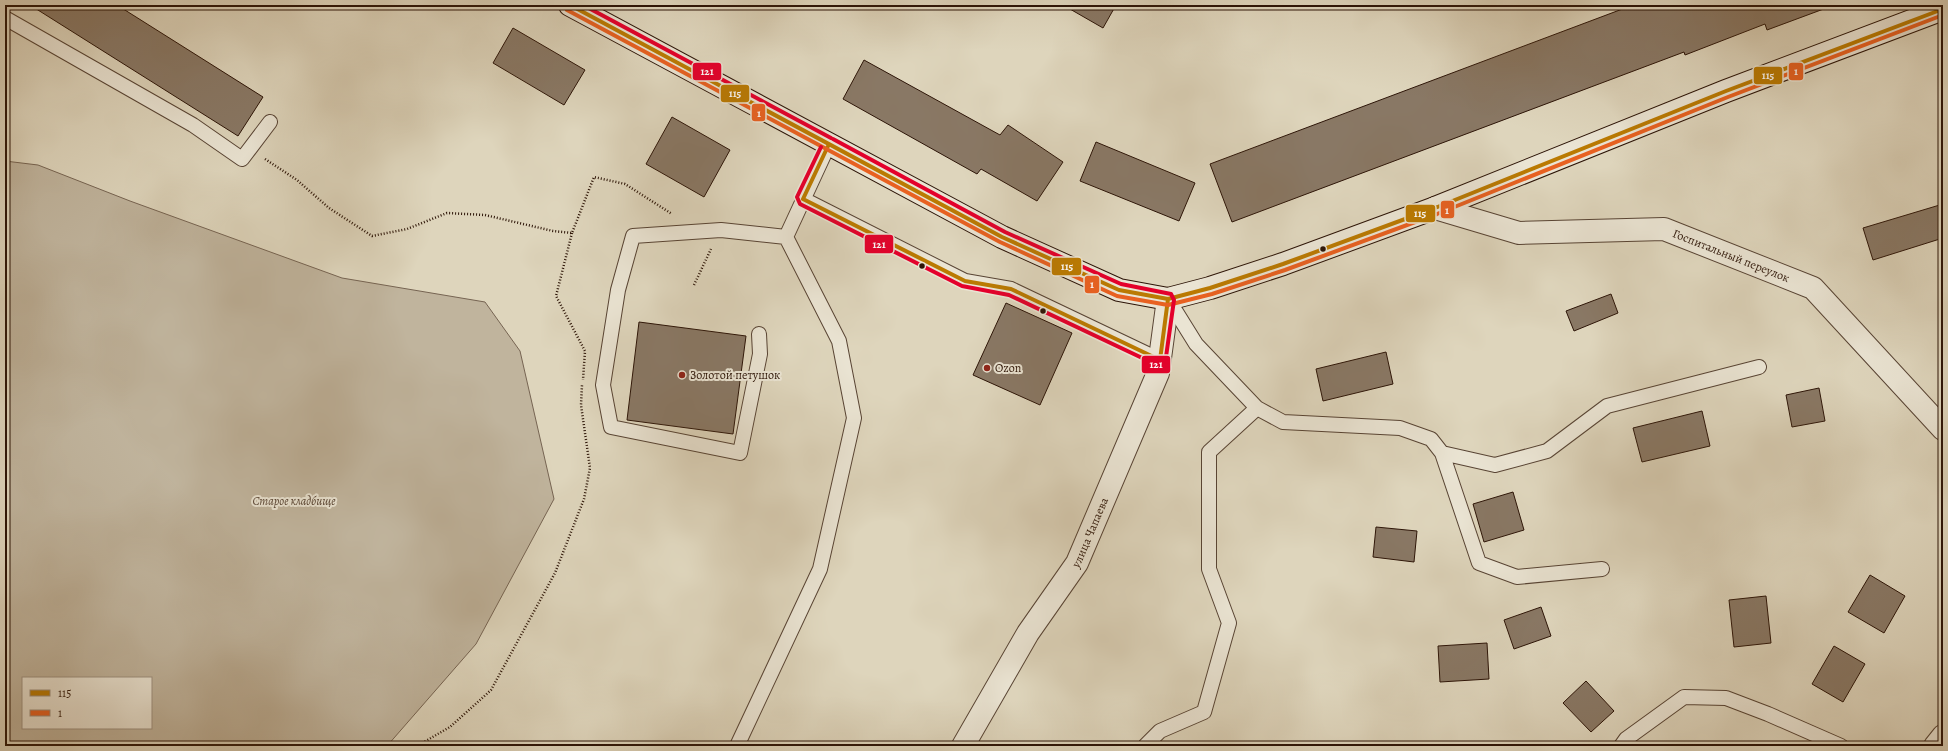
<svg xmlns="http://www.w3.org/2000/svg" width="1948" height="751" font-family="Alegreya,serif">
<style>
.green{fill:#c0b49d;stroke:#766452;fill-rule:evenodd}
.building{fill:#897865;stroke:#2c1407}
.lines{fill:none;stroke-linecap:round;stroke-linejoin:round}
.service-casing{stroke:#584434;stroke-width:16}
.minor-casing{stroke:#584434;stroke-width:24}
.secondary-casing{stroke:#2c1407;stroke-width:24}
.path{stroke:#2c1407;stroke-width:2.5;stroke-dasharray:1 2;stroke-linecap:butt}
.service{stroke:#eae4d3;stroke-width:14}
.minor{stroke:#eae4d3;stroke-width:22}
.secondary{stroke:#eae4d3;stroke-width:22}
.bus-1-casing{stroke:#eae4d3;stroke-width:7}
.bus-2-casing{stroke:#eae4d3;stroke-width:7}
.bus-3-casing{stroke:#eae4d3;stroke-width:7}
.bus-1{stroke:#ba7a02;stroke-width:4}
.bus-2{stroke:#e86121;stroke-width:4}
.bus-3{stroke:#e4002b;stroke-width:4}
.bus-dot{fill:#2c1407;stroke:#eae4d3;stroke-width:1.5}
.poi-dot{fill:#8f2418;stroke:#eae4d3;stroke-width:1.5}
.labels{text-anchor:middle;stroke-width:4;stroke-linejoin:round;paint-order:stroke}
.street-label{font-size:12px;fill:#2c1407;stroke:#eae4d3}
.poi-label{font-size:12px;fill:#2c1407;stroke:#eae4d3;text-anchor:start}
.park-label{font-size:12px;font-style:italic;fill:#584434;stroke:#eae4d3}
.line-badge{stroke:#eae4d3;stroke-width:1.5}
.badge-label{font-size:11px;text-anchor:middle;font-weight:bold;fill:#fff}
</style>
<rect width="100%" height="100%" fill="#ded5bc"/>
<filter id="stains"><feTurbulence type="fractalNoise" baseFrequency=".005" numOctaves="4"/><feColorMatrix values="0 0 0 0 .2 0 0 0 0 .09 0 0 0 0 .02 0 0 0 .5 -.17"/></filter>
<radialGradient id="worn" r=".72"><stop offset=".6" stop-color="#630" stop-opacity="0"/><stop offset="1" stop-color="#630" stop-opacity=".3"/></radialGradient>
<!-- green -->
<path class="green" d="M5,161L38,165L130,201L342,278L485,302L520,351L554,499L476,644L387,746H5ZM23,678H151V728H23Z"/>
<!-- building -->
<path class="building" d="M30,5H117L263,97L238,136Z
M1063,5H1116L1103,28Z
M1633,5H1828L1829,7L1767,30L1765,24L1685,55L1684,52L1232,222L1210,164Z
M513,28L585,70L564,105L493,63Z
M864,60L1000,135L1008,125L1063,162L1037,201L981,169L977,174L843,99Z
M672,117L730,150L704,197L646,164Z
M1096,142L1195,183L1179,221L1080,181Z
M1943,204V238L1873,260L1863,228Z
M1611,294L1618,313L1574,331L1566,311Z
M1006,303L1072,333L1040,405L973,375Z
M639,322L746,336L733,434L627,420Z
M1386,352L1393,384L1323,401L1316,369Z
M1819,388L1825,421L1792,427L1786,395Z
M1702,411L1710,446L1642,462L1633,428Z
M1513,492L1524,530L1484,542L1473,504Z
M1376,527L1417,531L1414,562L1373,557Z
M1870,575L1905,596L1884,633L1848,612Z
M1766,596L1771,643L1734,647L1729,600Z
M1541,607L1551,636L1514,649L1504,620Z
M1487,643L1489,679L1440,682L1438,646Z
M1834,646L1865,664L1843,702L1812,684Z
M1586,681L1614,711L1591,732L1563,703Z"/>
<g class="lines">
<!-- service casing -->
<g class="service-casing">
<path id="service" d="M5,18L193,125L242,159L270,122
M803,199L965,281L1011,289L1160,360
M1168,299L1196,344L1257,408L1283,422L1400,428L1431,439L1442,453L1479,563L1517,577L1602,569
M759,334L760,354L740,453L611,427L603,385L618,290L633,236L721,230L786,237L829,144
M1442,453L1495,465L1547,451L1607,406L1759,367
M737,746L820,569L854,418L839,341L786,237
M1145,746L1160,731L1204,712L1229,623L1209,569V452L1257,408
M1621,746L1626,739L1684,697L1726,698L1768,714L1841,746"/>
</g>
<!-- minor casing -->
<g class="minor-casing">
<g id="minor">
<path id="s1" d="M1435,208L1519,233L1664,229L1813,288L1943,429"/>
<path id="s2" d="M963,746L1028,633L1077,563L1158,373L1168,299"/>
<path d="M1935,746L1943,736"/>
</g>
</g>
<!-- secondary casing -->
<g class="secondary-casing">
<path id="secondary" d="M570,5L1002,237L1119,290L1168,299L1210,288L1283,264L1435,208L1726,91L1943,9"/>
</g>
<!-- path -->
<path class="path" d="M265,159L297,180L329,208L372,236L407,229L447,213L485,215L553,231L572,233L594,177L625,184L672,214
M572,233L556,296L585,351L583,380
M694,285L711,249
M417,746L450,727L491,690L555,573L584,499L590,468L581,405L582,385"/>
<!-- service -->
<use href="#service" class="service"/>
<!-- minor -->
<use href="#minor" class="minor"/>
<!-- secondary -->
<use href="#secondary" class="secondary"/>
<!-- bus-1 casing -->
<g class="bus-1-casing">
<path id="bus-1" d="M570,5L1002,237L1119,290L1168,299L1210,288L1283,264L1435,208L1726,91L1943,9
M829,144L803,199L965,281L1011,289L1160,360L1168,299"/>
</g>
<!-- bus-2 casing -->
<g class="bus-2-casing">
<path id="bus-2" d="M567,10L1000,242L1117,296L1168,305L1212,294L1285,270L1437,214L1728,97L1943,15"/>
</g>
<!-- bus-3 casing -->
<g class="bus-3-casing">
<path id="bus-3" d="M583,5L831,138
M821,147L797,197L800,204L962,286L1009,295L1157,365L1161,366L1165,364L1174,300L1171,294L1121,284L1005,232L833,139"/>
</g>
<!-- bus-1 -->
<use href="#bus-1" class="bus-1"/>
<!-- bus-2 -->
<use href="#bus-2" class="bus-2"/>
<!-- bus-3 -->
<use href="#bus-3" class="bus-3"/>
</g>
<!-- markers -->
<g class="bus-dot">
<circle cx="1323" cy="249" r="3.5"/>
<circle cx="922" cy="266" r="3.5"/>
<circle cx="1043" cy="311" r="3.5"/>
</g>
<g class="poi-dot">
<circle cx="987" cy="368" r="4"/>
<circle cx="682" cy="375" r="4"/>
</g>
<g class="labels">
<!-- street labels -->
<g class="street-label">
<text dy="4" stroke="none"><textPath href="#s1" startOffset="305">Госпитальный переулок</textPath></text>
<text dy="4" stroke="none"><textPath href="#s2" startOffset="249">улица Чапаева</textPath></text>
</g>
<!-- poi labels -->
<g class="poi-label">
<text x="995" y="372">Ozon</text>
<text x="690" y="379">Золотой петушок</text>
</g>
<!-- park labels -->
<g class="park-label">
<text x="294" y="505">Старое кладбище</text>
</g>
</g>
<g class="line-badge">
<rect x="1788" y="62" width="16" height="19" rx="4" fill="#e86121"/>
<rect x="692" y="62" width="30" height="19" rx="4" fill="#e4002b"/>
<rect x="1753" y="66" width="30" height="19" rx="4" fill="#ba7a02"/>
<rect x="720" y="84" width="30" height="19" rx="4" fill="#ba7a02"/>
<rect x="751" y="103" width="15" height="19" rx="4" fill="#e86121"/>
<rect x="1440" y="200" width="15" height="19" rx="4" fill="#e86121"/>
<rect x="1405" y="204" width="31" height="19" rx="4" fill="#ba7a02"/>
<rect x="864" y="234" width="30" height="20" rx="4" fill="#e4002b"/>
<rect x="1051" y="257" width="31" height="19" rx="4" fill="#ba7a02"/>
<rect x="1084" y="275" width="16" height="19" rx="4" fill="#e86121"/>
<rect x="1141" y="355" width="30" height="19" rx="4" fill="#e4002b"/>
</g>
<g class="badge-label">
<text x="1796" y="75">1</text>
<text x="707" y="75">121</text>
<text x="1768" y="79">115</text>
<text x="735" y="97">115</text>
<text x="759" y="117">1</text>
<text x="1447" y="214">1</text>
<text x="1420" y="217">115</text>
<text x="879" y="248">121</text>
<text x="1067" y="270">115</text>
<text x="1092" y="288">1</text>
<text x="1156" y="368">121</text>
</g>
<!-- margin -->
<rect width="1948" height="751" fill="none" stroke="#ded5bc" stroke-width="20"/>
<rect x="6" y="6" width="1936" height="739" fill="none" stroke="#2c1407" stroke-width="2"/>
<rect x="10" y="10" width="1928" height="731" fill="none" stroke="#2c1407"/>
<!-- legend -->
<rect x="22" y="677" width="130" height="52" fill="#eae4d3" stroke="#9e9181"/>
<rect x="30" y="690" width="20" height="6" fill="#ba7a02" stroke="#9e9181"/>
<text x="58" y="697" font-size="12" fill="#2c1407">115</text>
<rect x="30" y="710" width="20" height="6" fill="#e86121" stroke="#9e9181"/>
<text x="58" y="717" font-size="12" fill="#2c1407">1</text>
<rect width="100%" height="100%" filter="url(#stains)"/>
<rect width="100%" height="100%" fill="url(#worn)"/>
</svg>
